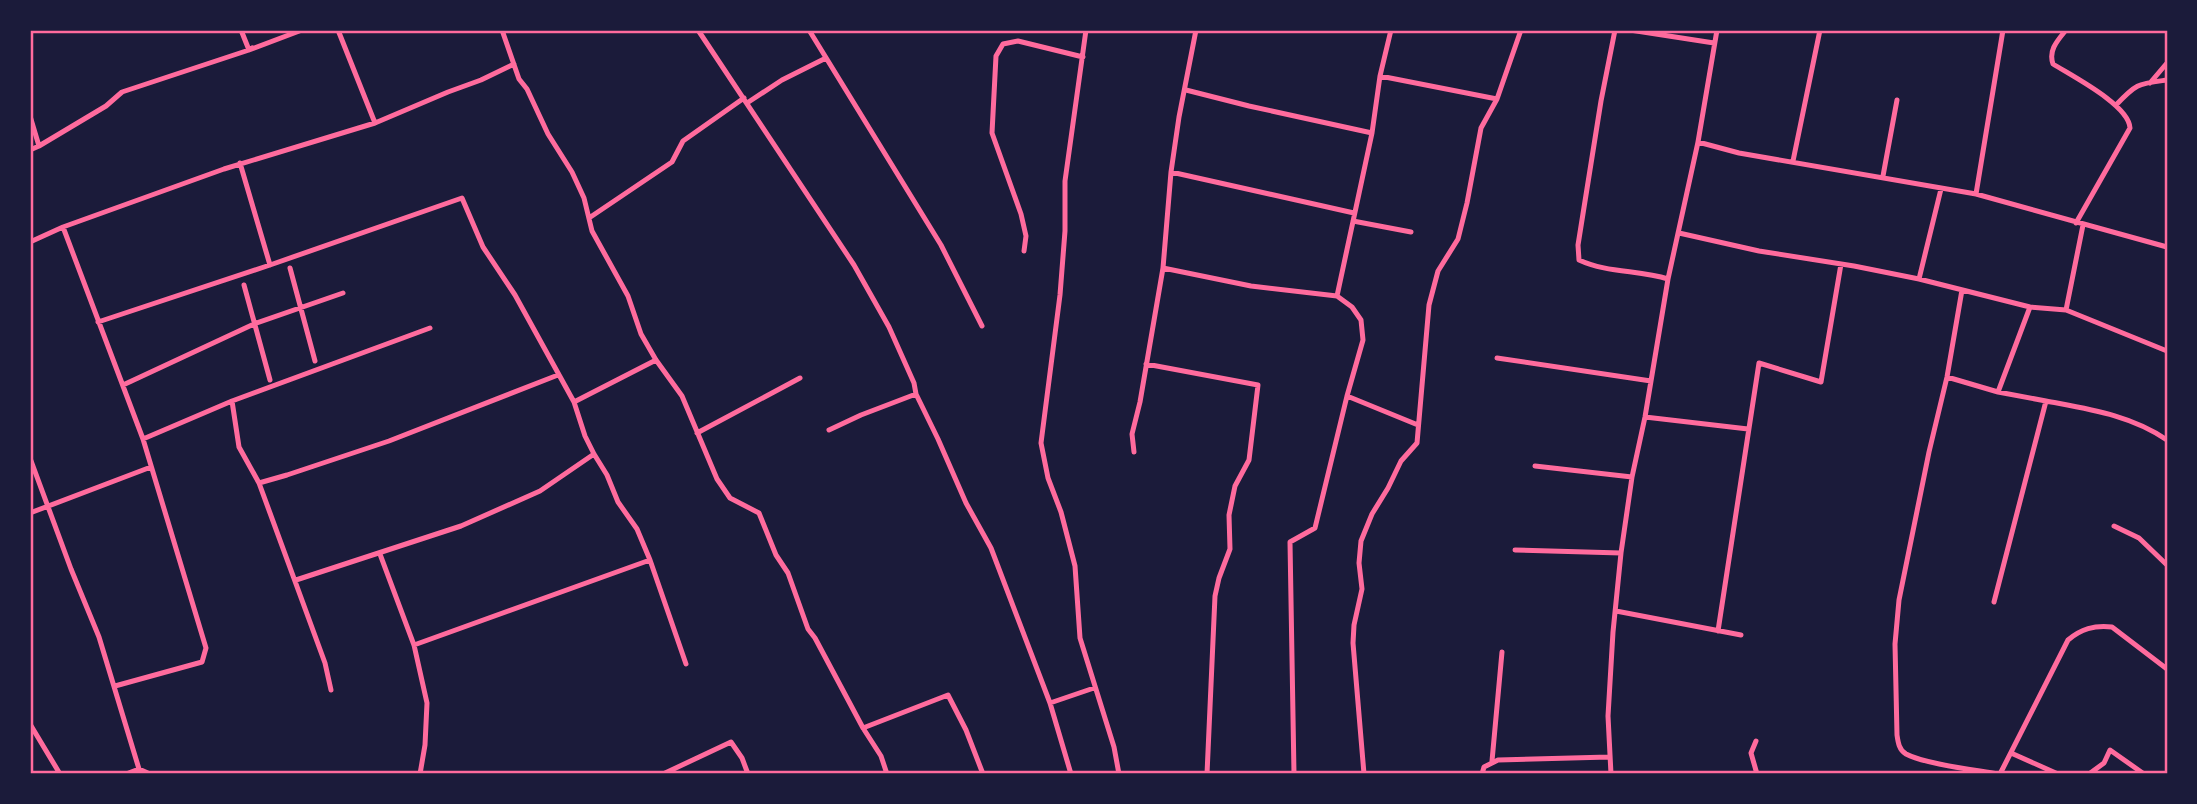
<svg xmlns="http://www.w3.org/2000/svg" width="2197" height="804" font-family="Roboto,sans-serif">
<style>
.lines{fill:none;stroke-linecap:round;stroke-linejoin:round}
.minor{stroke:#ff6b9d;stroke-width:5}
.neatline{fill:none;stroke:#ff6b9d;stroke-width:2.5}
</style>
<rect width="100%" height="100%" fill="#1b1b3a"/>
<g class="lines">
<!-- minor -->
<path class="minor" d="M241,30L249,50L252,48
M338,30L375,123
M502,30L519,79L527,89L548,134L572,172L584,198L592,231L628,296L641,334L656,360L682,396L717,479L730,498L759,513L776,555L788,573L808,629L815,638L863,728L881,756L887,774
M698,30L854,265L889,327L914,383L916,394L938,439L966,503L991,548L1050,703L1071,774
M809,30L941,245L982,326
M1086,30L1065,181V231L1060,295L1041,443L1048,478L1061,512L1075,566L1080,638L1114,747L1119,774
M1615,30L1601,101L1578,245L1579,260C1607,273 1639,270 1668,279
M1630,30L1714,43
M2066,30C2058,40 2048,50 2053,64C2072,76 2129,105 2130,128L2076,223
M1380,76L1497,99
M2150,83L2167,63
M1186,90L1249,106L1372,133
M747,103L782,80L826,58
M2116,105C2137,83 2138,84 2167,80
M30,116L39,146
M1698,142L1739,153L1976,194L2167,247
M30,150L39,146L106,106L122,92L249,50L302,30
M1793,161L1820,30
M240,163L270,265
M1171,172L1354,213
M1883,176L1897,100
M1976,194L2003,30
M589,218L672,162L683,141L744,98
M1353,221L1411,232
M63,227L143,439L206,648L202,662L115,686
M1679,233L1759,251L1854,266L1919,279L2030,307L2066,310L2167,351
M30,242L63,227L224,169L375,123L448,92L481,80L514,64
M1024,251L1026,236L1021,214L992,133L996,56L1003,44L1018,41L1083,57
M290,268L315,361
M1163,268L1251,286L1337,296L1352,307L1361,320L1363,340L1347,396L1315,528L1290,542L1294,774
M1919,279L1941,189
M244,285L270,380
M1962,290L1947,377L1929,452L1899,600L1895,644L1897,735C1898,742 1899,750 1906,754C1925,764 1976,770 1998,774
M1337,296L1372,133L1380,76L1391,30
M2066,310L2083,225
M98,322L270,265L462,198L483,247L515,295L574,402L585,436L594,454L607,475L618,502L637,529L650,560L686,664
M1497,358L1651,381
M1146,364L1258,385L1249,460L1235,486L1229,515L1230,549L1219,578L1215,596L1207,774
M1947,377L1998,392L2046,401L1994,602
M123,385L254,324L343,293
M1998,392L2030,307
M1347,396L1418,425
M232,401L239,447L259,483L325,663L331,690
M2046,401C2088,409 2131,415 2167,440
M574,402L656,360
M1645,417L1748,429
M829,430L861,415L916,394
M697,433L800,378
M143,439L232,401L430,328
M1134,452L1132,434L1140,402L1163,268L1171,172L1179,117L1196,30
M30,458L71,569L99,637L139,769L150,774
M1535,466L1632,477
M259,483L287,475L389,441L558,375
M30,513L151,467
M2114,526L2139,538L2167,565
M1515,550L1621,553
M380,554L414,645L427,703L425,745L420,774
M296,580L461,526L540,491L594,454
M1616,611L1741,635
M1718,631L1759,363L1821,382L1841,264
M414,645L650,560
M1050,703L1094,688
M30,724L60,774
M863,728L948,695L966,730L983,774
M1756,741L1751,753L1757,774
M2011,753L2058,774
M1492,761L1502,652
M126,774L139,769L140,774
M663,774L731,742L742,758L748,774
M1364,774L1353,643L1354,625L1362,589L1359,563L1361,541L1372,514L1388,488L1401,461L1417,443L1429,305L1438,271L1458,239L1467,203L1481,128L1497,99L1521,30
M1482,774L1484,767L1498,760L1609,757
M1611,774L1608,716L1613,632L1621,553L1632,477L1645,417L1668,279L1698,142L1717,30
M2000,774L2068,640C2081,629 2094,625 2112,627L2167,669
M2089,774L2104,763L2110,750L2144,774"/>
</g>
<!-- border -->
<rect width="2197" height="804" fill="none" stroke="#1b1b3a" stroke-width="63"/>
<rect x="32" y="32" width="2134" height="740" class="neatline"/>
</svg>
